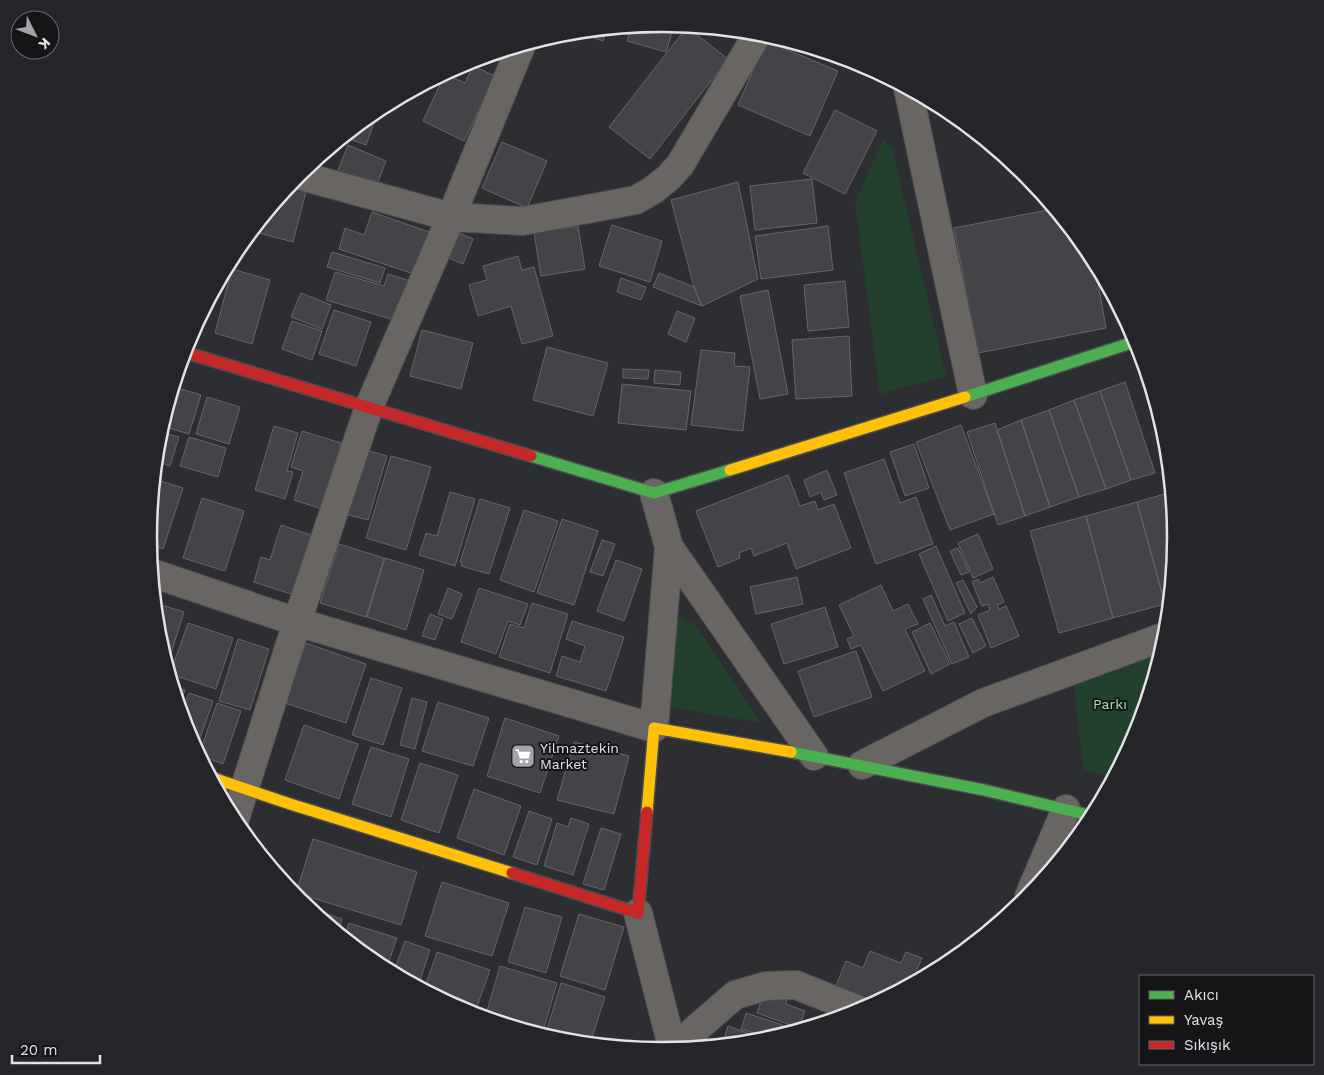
<svg xmlns="http://www.w3.org/2000/svg" width="1324" height="1075" font-family="'Work Sans',sans-serif">
<style>
.green{fill:#23402c}
.building{fill:#444347;stroke:#666668}
.lines{fill:none;stroke-linecap:round;stroke-linejoin:round}
.street-casing{stroke:#4b4c4e;stroke-width:30}
.fast-casing{stroke:#4b4c4e;stroke-width:14}
.slow-casing{stroke:#4b4c4e;stroke-width:14}
.jam-casing{stroke:#4b4c4e;stroke-width:14}
.street{stroke:#696563;stroke-width:28}
.fast{stroke:#4caf50;stroke-width:11}
.slow{stroke:#ffc107;stroke-width:11}
.jam{stroke:#c62828;stroke-width:11}
.labels{text-anchor:middle;stroke-width:4;stroke-linejoin:round;paint-order:stroke}
.park-label{font-size:14px;fill:#a3e2b2;stroke:#151518}
.poi-label{font-size:14px;fill:#e2e3e7;stroke:#151518;text-anchor:start}
.rim{fill:none;stroke:#e2e3e7;stroke-width:2.5}
</style>
<rect width="100%" height="100%" fill="#2d2e32"/>
<!-- green -->
<path class="green" d="M883,140L892,148L946,376L880,394L855,202Z
M673,614L696,625L761,723L664,706Z
M1162,650L1137,734L1113,778L1083,769L1073,679Z"/>
<!-- building -->
<path class="building" d="M662,24L674,26L666,52L627,41L631,27Z
M687,27L728,59L650,159L609,127Z
M606,29L603,41L577,32Z
M766,41L838,71L810,136L738,105Z
M473,66L495,76L464,141L423,121L445,74L465,83Z
M379,109L366,145L344,137L377,110Z
M835,110L877,131L845,194L803,173Z
M502,142L547,161L527,208L482,188Z
M348,145L386,161L375,190L336,175Z
M297,177L309,180L293,242L252,231Z
M812,179L817,223L755,230L750,186Z
M738,182L758,279L702,306L694,287L671,200Z
M1053,209L1089,252L1094,260L1106,328L978,353L954,228Z
M372,212L429,232L414,274L339,249L345,228L364,235Z
M612,225L662,241L650,282L599,266Z
M578,226L585,269L541,276L534,233Z
M828,226L833,270L761,279L755,236Z
M459,233L473,239L463,264L449,258Z
M332,252L385,268L380,283L327,267Z
M518,256L522,270L534,267L553,336L522,344L511,306L478,316L469,285L487,280L483,266Z
M232,269L270,280L252,344L215,333Z
M335,272L384,286L388,274L410,281L398,321L326,300Z
M659,273L694,287L702,306L653,287Z
M621,278L646,287L641,300L617,292Z
M845,281L849,327L808,331L804,285Z
M768,290L788,394L760,399L740,296Z
M301,293L331,305L322,329L291,317Z
M334,310L371,322L356,366L319,354Z
M677,311L695,318L686,342L668,334Z
M292,321L322,331L312,360L282,349Z
M422,330L473,343L461,389L410,376Z
M849,336L852,396L796,399L792,340Z
M547,347L608,363L593,416L533,400Z
M701,350L735,353L734,366L750,367L743,431L691,425Z
M623,369L649,370L648,379L623,378Z
M655,370L681,372L680,385L654,383Z
M1125,382L1155,473L1131,480L1100,391Z
M622,384L691,391L686,430L618,423Z
M174,387L201,395L189,434L162,426Z
M1100,391L1131,480L1106,489L1074,400Z
M207,397L240,407L229,444L196,434Z
M1074,400L1106,489L1079,497L1049,410Z
M1049,410L1079,497L1050,507L1021,420Z
M1021,420L1050,507L1025,516L997,430Z
M995,423L1025,516L998,525L967,432Z
M961,425L994,514L950,530L916,442Z
M274,426L298,433L287,471L293,472L285,499L255,490Z
M302,431L341,443L322,509L294,500L303,471L291,467Z
M160,432L179,437L170,466L156,461Z
M189,437L226,448L218,477L180,466Z
M914,444L929,488L905,496L890,452Z
M363,449L387,456L368,520L345,514Z
M391,456L431,467L406,550L366,538Z
M884,459L900,503L916,497L933,544L876,564L844,473Z
M827,470L837,495L824,500L821,492L810,497L804,480Z
M788,475L800,506L815,501L818,510L834,504L851,548L796,569L787,543L754,556L751,548L739,553L740,558L718,567L696,511Z
M154,479L183,488L163,549L149,544Z
M450,492L475,499L455,566L419,555L426,533L437,536Z
M1171,492L1176,538L1169,603L1165,604L1137,502Z
M202,498L244,511L225,571L183,558Z
M480,499L510,508L489,574L461,566L462,563L460,562Z
M1137,502L1165,604L1113,618L1086,516Z
M524,510L558,521L534,592L500,580Z
M1086,516L1113,618L1059,633L1030,531Z
M562,519L598,531L574,605L537,593Z
M281,525L317,537L297,596L254,582L261,557L270,560Z
M978,534L993,569L973,578L958,543Z
M602,540L615,544L603,576L590,572Z
M339,544L384,558L366,617L320,603Z
M936,546L965,613L948,621L919,554Z
M958,548L969,572L961,575L950,551Z
M385,558L424,570L406,630L367,617Z
M616,560L642,569L624,621L597,611Z
M797,577L803,604L756,614L750,587Z
M993,577L1004,602L997,605L999,609L1006,606L1019,636L991,648L978,615L990,610L988,604L982,606L972,582L978,579L980,583Z
M963,580L977,607L971,614L956,583Z
M881,585L893,611L908,604L918,624L905,629L925,671L883,691L861,645L851,649L847,639L854,636L839,605Z
M448,588L462,594L452,619L438,614Z
M479,588L528,604L520,625L508,621L496,654L461,642Z
M931,595L945,626L954,622L969,657L952,664L923,599Z
M155,603L184,612L167,666L158,637Z
M532,603L568,614L550,673L499,657L510,624L524,628Z
M825,607L838,647L784,664L771,624Z
M430,614L443,619L435,640L422,636Z
M972,618L986,646L973,653L959,624Z
M572,621L624,637L606,691L556,676L562,656L580,662L585,646L566,639Z
M188,623L233,638L216,689L170,674Z
M930,623L950,664L931,674L912,632Z
M238,639L269,649L250,710L219,701Z
M306,643L366,664L346,723L285,703Z
M856,651L872,697L814,717L798,671Z
M371,678L402,688L383,745L352,735Z
M173,687L185,690L179,707Z
M189,693L213,701L196,750L187,734L181,714Z
M412,698L427,702L415,749L400,745Z
M438,702L489,718L473,766L422,751Z
M217,703L241,711L223,764L199,755Z
M505,718L559,736L540,793L487,776Z
M304,725L358,744L339,799L285,780Z
M574,742L629,756L614,814L557,800Z
M371,747L409,759L391,817L352,804Z
M420,763L458,775L439,833L401,820Z
M474,789L521,806L504,855L457,838Z
M529,811L552,819L537,865L513,857Z
M571,818L589,824L573,875L544,866L557,823L568,827Z
M601,828L621,834L604,890L583,884Z
M313,839L417,872L401,925L296,893Z
M442,882L509,903L492,956L425,936Z
M525,907L562,917L546,973L508,962Z
M314,910L342,919L338,933L313,913Z
M579,914L624,927L605,990L560,976Z
M349,923L397,938L386,970L376,965L344,938Z
M405,941L430,950L418,987L393,974Z
M870,951L901,963L906,952L922,958L911,984L868,1007L833,993L846,961L863,968Z
M437,952L490,970L474,1015L465,1012L424,990Z
M500,966L557,983L542,1035L485,1018Z
M561,983L605,997L590,1044L561,1041L545,1036Z
M765,991L787,999L786,1004L805,1011L799,1028L757,1013Z
M746,1013L783,1025L779,1036L771,1039L741,1029Z
M728,1026L767,1040L738,1044L724,1039Z"/>
<g class="lines">
<!-- street casing -->
<g class="street-casing">
<path id="street" d="M908,89L973,395
M298,175L451,217L523,221L636,200L653,190L668,178L680,165L758,33
M669,547L814,756
M152,573L297,622L654,728L669,547L654,493
M862,765L983,703L1166,636
M234,822L297,622L369,407L451,217L521,46
M1029,896L1066,809
M638,913L673,1050
M673,1049L735,995L766,986L796,985L861,1011"/>
</g>
<!-- fast casing -->
<g class="fast-casing">
<path id="fast" d="M965,397L1137,341
M531,456L654,493L730,470
M791,752L984,790L1093,816"/>
</g>
<!-- slow casing -->
<g class="slow-casing">
<path id="slow" d="M730,470L965,397
M210,777L290,804L512,873
M647,812L654,728L791,752"/>
</g>
<!-- jam casing -->
<g class="jam-casing">
<path id="jam" d="M184,352L531,456
M512,873L638,913L647,812"/>
</g>
<!-- street -->
<use href="#street" class="street"/>
<!-- fast -->
<use href="#fast" class="fast"/>
<!-- slow -->
<use href="#slow" class="slow"/>
<!-- jam -->
<use href="#jam" class="jam"/>
</g>
<!-- icons -->
<defs>
<g id="supermarket-square" transform="scale(1.25)"><rect x="-9" y="-9" width="18" height="18" rx="4" fill="#a3a4a8" stroke="#151518"/><path d="M-6-5.5h2.5l.6 2H6L4.5 2H-2.5L-4.4-4H-6ZM-1.5 3.2a1.3 1.3 0 1 0 .1 0ZM3 3.2a1.3 1.3 0 1 0 .1 0Z" fill="#fff"/></g>
</defs>
<g fill-rule="evenodd">
<use href="#supermarket-square" x="523" y="756"/>
</g>
<g class="labels">
<!-- park labels -->
<g class="park-label">
<text x="1110" y="709">Parkı</text>
</g>
<!-- poi labels -->
<g class="poi-label">
<text x="540" y="753">Yilmaztekin<tspan x="540" dy="16">Market</tspan></text>
</g>
</g>
<!-- crop -->
<path d="M0 0H1324V1075H0ZM157 537a505 505 0 1 1 1010 0a505 505 0 1 1-1010 0Z" fill="#252529" fill-rule="evenodd"/>
<path class="rim" d="M157 537a505 505 0 1 1 1010 0a505 505 0 1 1-1010 0Z"/>
<!-- legend -->
<rect x="1139" y="975" width="175" height="90" fill="#151518" stroke="#67676b"/>
<rect x="1149" y="991" width="25" height="8" fill="#4caf50" stroke="#67676b"/>
<text x="1184" y="1000" font-size="15" fill="#e2e3e7">Akıcı</text>
<rect x="1149" y="1016" width="25" height="8" fill="#ffc107" stroke="#67676b"/>
<text x="1184" y="1025" font-size="15" fill="#e2e3e7">Yavaş</text>
<rect x="1149" y="1041" width="25" height="8" fill="#c62828" stroke="#67676b"/>
<text x="1184" y="1050" font-size="15" fill="#e2e3e7">Sıkışık</text>
<!-- north arrow -->
<g transform="translate(35 35) rotate(132)"><circle r="24" fill="#151518" stroke="#67676b"/>
<path d="M0-4L9 19L0 12L-9 19Z" fill="#a3a4a8"/>
<text y="-8" font-size="14" font-weight="bold" text-anchor="middle" fill="#e2e3e7">K</text>
</g>
<!-- scale -->
<path d="M12 1055v8h88v-8" fill="none" stroke="#e2e3e7" stroke-width="2.5"/>
<text x="20" y="1055" font-size="15" fill="#e2e3e7" stroke="#151518" stroke-width="4" paint-order="stroke">20 m</text>
</svg>
